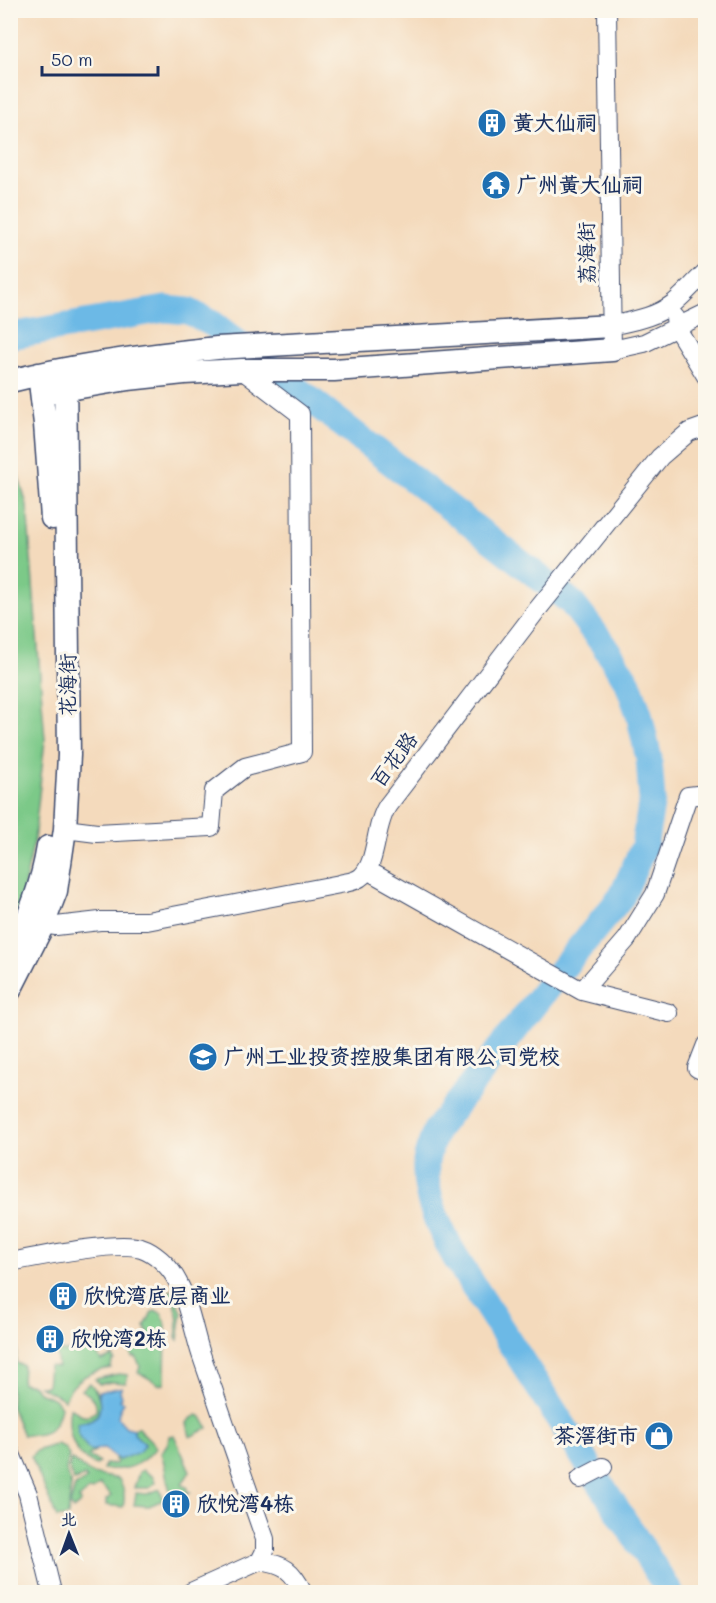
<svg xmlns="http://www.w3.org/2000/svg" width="716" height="1603" font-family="Mali,'LXGW WenKai TC',sans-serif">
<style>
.green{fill:#7cc988;stroke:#4c7c73;stroke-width:1.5}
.water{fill:#6cb9e6;stroke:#4474a2;stroke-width:1.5}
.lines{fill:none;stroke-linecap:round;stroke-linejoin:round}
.river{stroke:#6cb9e6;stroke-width:27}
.minor-casing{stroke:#3c496c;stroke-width:20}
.tertiary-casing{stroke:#3c496c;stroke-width:25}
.minor{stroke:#fff;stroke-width:18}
.tertiary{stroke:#fff;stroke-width:22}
.labels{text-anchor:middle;stroke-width:6;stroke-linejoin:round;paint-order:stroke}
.poi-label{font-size:21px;font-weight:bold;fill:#1b2f5e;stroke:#fbf7ec;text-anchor:start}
.street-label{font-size:21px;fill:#1b2f5e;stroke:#fbf7ec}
</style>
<rect width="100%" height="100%" fill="#fbf7ec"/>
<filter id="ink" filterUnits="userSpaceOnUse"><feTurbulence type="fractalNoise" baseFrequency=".0167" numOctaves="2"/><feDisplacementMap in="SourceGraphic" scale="12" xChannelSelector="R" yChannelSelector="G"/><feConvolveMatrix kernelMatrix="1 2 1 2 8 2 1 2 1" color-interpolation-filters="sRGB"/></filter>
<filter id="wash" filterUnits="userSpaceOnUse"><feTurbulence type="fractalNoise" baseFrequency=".008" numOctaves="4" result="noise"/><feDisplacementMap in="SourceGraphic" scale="24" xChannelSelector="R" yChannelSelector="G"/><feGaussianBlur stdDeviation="1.35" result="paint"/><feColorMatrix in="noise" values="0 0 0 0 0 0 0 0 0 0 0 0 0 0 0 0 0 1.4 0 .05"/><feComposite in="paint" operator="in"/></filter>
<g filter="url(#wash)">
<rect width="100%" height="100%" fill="#f4dabc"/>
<!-- green -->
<path class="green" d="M10,448L27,505L45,740L34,841L19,910L11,926Z
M172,1290L182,1312L178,1340L176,1337C179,1321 178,1315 173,1299L163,1295Z
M156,1311L162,1313L166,1325L165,1383L160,1385L138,1372L140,1367L136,1357H132L128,1349L151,1341L145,1326L152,1312Z
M10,1338L17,1347L16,1363L23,1365L22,1383L34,1385L37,1391C47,1396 56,1397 61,1407C56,1430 47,1437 23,1435L11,1406Z
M98,1344L100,1350L96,1351L101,1361L113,1356L114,1360L112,1361L111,1368C88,1371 74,1380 64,1400C56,1393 47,1392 39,1386H47L49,1366L58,1367L56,1351L77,1352Z
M118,1374L128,1375L126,1383L112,1382L99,1384L95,1379Z
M90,1383C101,1396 107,1415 86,1422L90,1451H95L88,1456L99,1462L97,1465C73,1458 66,1430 70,1408C79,1413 86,1420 96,1411C98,1399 91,1396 81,1390Z
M197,1415L202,1417L208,1428L190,1437L187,1423L190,1419Z
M138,1427C143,1435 153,1440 156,1448C139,1466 129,1471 103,1469L105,1464H116L117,1462L115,1460V1457L119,1460L139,1451L145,1444L134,1434V1429Z
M174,1435L190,1471L182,1485L188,1488L187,1491L190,1492L174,1499C165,1485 167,1468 161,1453L168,1443L169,1436Z
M57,1444L64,1447L69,1455L66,1470L71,1484L68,1516L57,1518L31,1456L36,1451Z
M71,1459L92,1474L119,1479C124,1488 126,1496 123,1507L106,1505V1500L111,1496L100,1484L92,1491L89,1490L79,1499L81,1502L73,1510L70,1505L75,1486L87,1479L85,1476L74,1481L69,1468Z
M143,1470L153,1477L155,1483L148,1488H134L139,1472Z
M160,1489L163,1500L149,1506L134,1505L136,1493L147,1494Z"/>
<!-- water -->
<path class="water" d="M122,1387L120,1391L122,1397L120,1400L124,1402L119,1412L118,1418L126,1427L134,1429V1434L145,1444L139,1452L119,1460L104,1448L90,1451L79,1437L77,1423C100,1421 103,1412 98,1392Z"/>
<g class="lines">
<!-- river -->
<path class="river" d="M10,336L165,309L188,311L213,324L571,602L604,645L628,683L639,714L649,759L652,800L644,846L622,896L557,975L436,1130C433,1140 427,1152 426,1162C424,1198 439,1227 455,1257L670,1592"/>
</g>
</g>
<g filter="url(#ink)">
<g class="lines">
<!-- minor casing -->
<g class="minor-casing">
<path id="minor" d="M607,10L612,350L644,343L706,313
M675,317L676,327L706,376
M611,326C632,321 656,317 674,303C685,294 695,282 706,272
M65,829L97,833L211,827L214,791L245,767L302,752L300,414L242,370
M367,870L582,991L669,1013
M31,923L56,926L100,921H147L340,884C347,882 356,882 362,876C378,861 374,825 388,805L537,610L660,457L689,432L706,426
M582,991L627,939L655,894L688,796L706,794
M706,1045L697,1068L706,1072
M10,1262C37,1257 118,1240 141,1248C154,1252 168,1265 175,1277C189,1300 193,1329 201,1354C222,1416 243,1477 265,1539V1551L260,1561L191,1592
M10,1452L28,1494L52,1592
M580,1479L603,1467
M260,1561C285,1565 292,1570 303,1592"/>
</g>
<!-- tertiary casing -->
<g class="tertiary-casing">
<path id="tertiary" d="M39,374L45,424L52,518
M10,381C78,364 148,355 217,348L611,326
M51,392L128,379L184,373L242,370H334L612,350
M10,956C28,921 42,885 48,847
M10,990L43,925L56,891L65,829L69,755L65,369"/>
</g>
<!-- minor -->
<use href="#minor" class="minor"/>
<!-- tertiary -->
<use href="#tertiary" class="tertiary"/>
</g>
</g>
<!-- icons -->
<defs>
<g id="building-disc" transform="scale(1.5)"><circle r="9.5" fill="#1f6fb2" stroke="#fbf7ec"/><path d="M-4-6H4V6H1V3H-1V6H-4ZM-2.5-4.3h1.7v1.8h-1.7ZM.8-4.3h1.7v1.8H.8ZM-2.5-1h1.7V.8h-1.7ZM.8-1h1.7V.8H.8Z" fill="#fff"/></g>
<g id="temple-disc" transform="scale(1.5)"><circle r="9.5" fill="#1f6fb2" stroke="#fbf7ec"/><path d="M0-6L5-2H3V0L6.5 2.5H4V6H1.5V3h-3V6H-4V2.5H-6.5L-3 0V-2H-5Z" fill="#fff"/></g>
<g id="school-disc" transform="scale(1.5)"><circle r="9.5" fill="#1f6fb2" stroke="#fbf7ec"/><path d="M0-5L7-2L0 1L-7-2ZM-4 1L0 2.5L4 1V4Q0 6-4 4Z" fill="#fff"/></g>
<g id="shop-disc" transform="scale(1.5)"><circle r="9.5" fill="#1f6fb2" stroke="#fbf7ec"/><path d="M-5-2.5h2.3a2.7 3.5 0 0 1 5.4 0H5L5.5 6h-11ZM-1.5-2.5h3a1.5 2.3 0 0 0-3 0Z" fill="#fff"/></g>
</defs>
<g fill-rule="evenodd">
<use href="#building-disc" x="492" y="123"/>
<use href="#temple-disc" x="496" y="185"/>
<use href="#school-disc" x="203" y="1057"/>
<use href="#building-disc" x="63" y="1296"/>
<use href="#building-disc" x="50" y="1339"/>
<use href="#shop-disc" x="659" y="1436"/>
<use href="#building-disc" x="176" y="1504"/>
</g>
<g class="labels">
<!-- poi labels -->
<g class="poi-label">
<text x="513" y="130">黄大仙祠</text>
<text x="517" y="192">广州黄大仙祠</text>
<text x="224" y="1064">广州工业投资控股集团有限公司党校</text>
<text x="84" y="1303">欣悦湾底层商业</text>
<text x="71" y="1346">欣悦湾2栋</text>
<text x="638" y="1443" text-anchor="end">茶滘街市</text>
<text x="197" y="1511">欣悦湾4栋</text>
</g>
<!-- street labels -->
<g class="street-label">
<text transform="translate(587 253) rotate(-91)" y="7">荔海街</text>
<text transform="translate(68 685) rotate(-90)" y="7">花海街</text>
<text transform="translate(394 760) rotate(-53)" y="7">百花路</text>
</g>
</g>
<!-- margin -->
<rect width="716" height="1603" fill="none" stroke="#fbf7ec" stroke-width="36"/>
<!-- north arrow -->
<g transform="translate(69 1534) rotate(359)" stroke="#fbf7ec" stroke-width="4.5" paint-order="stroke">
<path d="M0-4.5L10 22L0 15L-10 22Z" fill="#1b2f5e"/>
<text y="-9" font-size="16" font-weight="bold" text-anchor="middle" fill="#1b2f5e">北</text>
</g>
<!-- scale -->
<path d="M42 66v9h116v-9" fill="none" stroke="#1b2f5e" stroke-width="3"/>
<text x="51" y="66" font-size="18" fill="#1b2f5e" stroke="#fbf7ec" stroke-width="4.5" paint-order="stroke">50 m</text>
</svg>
